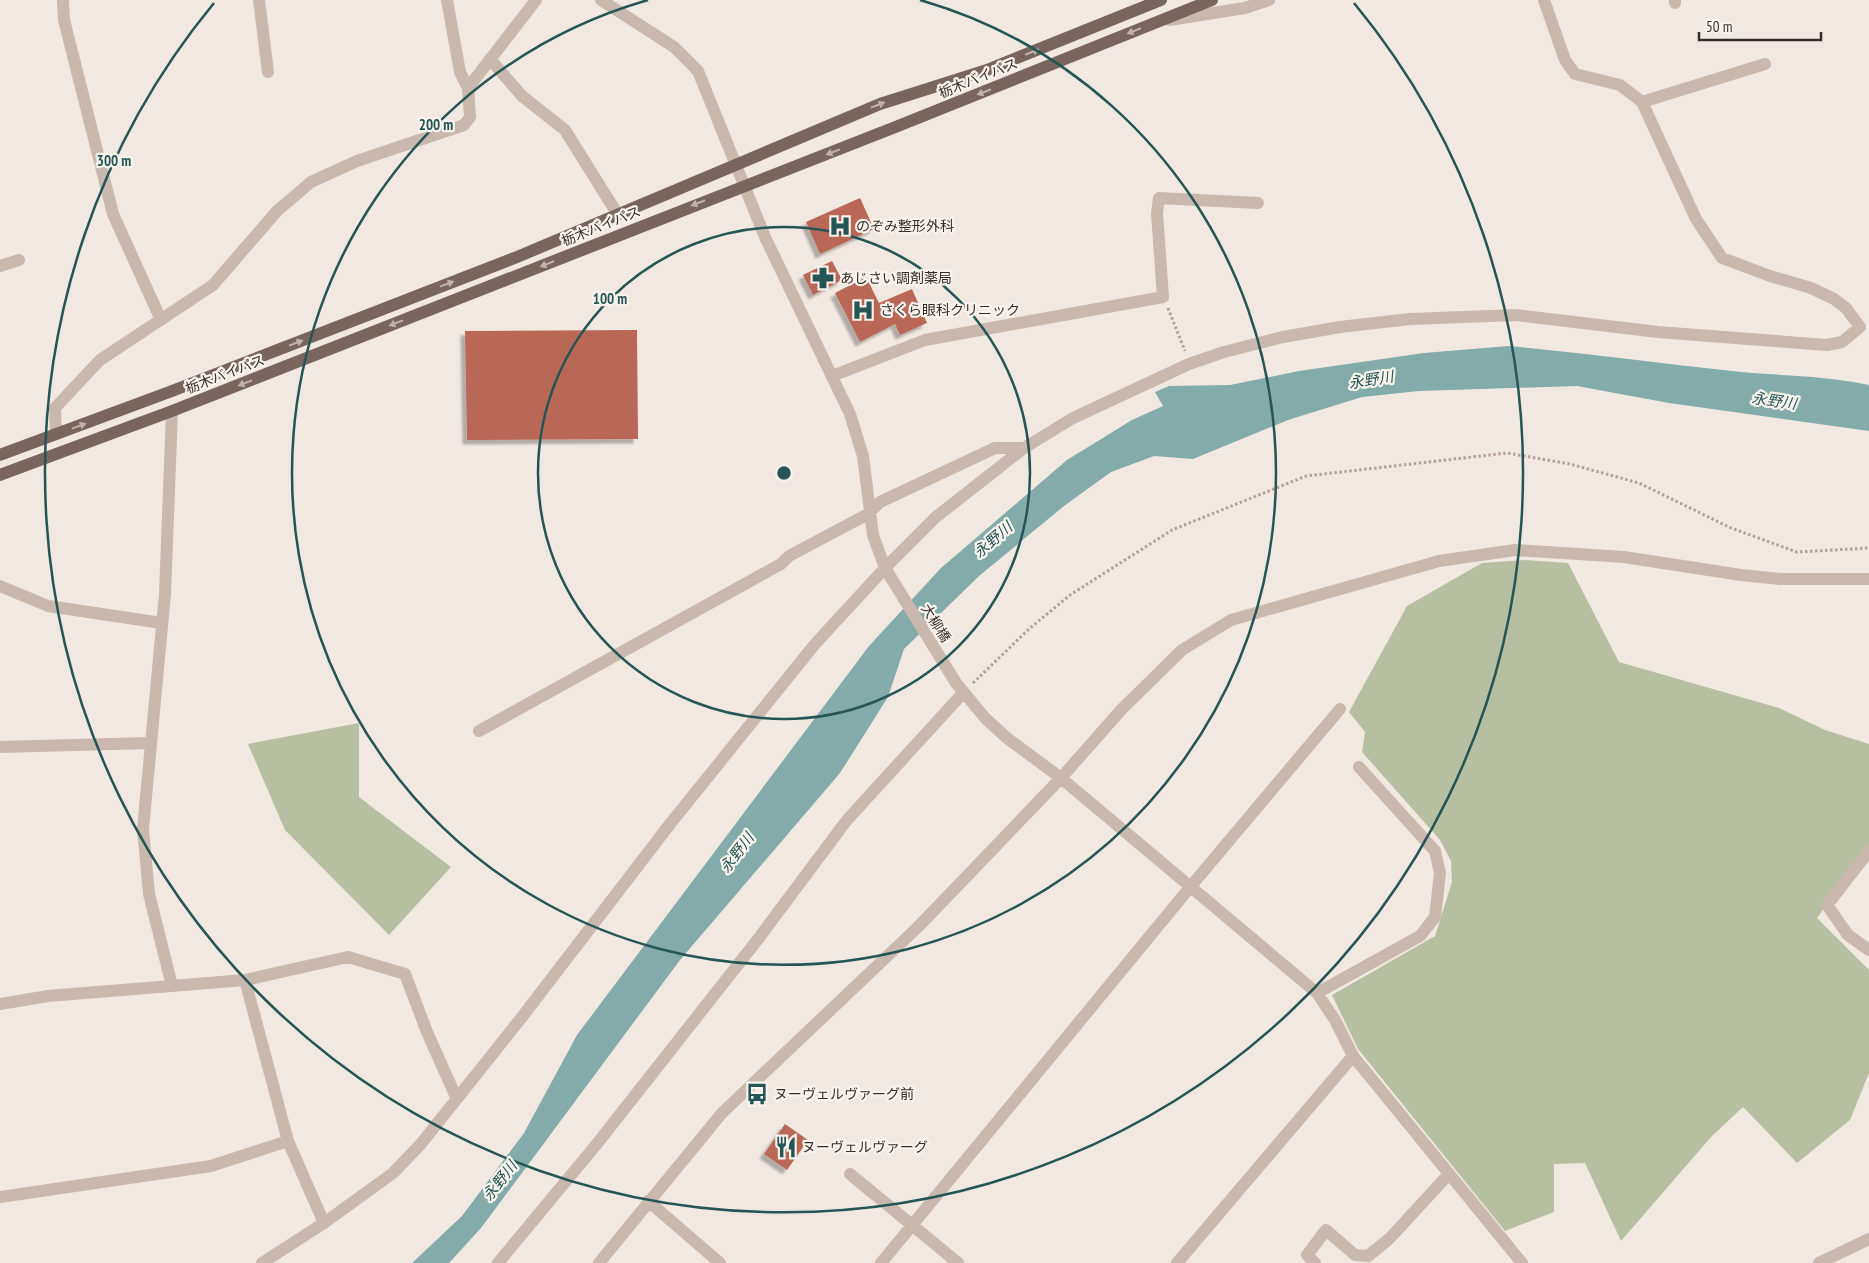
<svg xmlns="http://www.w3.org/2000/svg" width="1869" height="1263" font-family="'PT Sans Narrow','Noto Sans JP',sans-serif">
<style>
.green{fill:#b7bfa2}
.water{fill:#82abaa}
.building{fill:#ba6756;filter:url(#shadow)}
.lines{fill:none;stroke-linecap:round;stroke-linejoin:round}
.path{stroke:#b4a298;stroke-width:3;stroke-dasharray:2.5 2.5;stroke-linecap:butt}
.minor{stroke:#c8b8ad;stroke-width:12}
.major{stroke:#78655e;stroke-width:12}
.oneway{fill:#bfb3ad}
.ring{fill:none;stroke:#255555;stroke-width:2.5}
.labels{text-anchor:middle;stroke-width:4.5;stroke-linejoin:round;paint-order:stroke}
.street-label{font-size:14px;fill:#372e2b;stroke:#f9f3ed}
.poi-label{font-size:14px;fill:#372e2b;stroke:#f9f3ed;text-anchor:start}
.water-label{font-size:15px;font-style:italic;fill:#255555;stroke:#f9f3ed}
.centre{fill:#255555;stroke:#f9f3ed;stroke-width:2.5}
.ring-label{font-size:15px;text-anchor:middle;font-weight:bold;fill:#255555;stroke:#f9f3ed;stroke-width:4.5;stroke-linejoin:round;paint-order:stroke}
</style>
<defs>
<filter id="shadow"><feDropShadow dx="-4.5" dy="4.5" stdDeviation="1" flood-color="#0004"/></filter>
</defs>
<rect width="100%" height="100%" fill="#f1e8e1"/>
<!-- green -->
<path class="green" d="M1525,560L1568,563L1619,662L1779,708L1825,730L1869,744V845L1817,918L1869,970V1073L1850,1120L1797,1163L1743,1107L1711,1137L1621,1241L1585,1163L1554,1164V1212L1505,1231L1358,1049L1332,995L1435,936L1452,882L1451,861L1440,840L1362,752L1365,732L1349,712L1407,606L1482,563Z
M359,723V797L451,867L389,935L285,830L248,744Z"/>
<!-- water -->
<path class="water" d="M1509,346C1584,353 1658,363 1732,371C1778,376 1824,375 1869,385V431L1669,403L1577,386L1419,391L1362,397L1288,420L1193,459L1154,456L1111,472L1064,506L979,576L904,649L888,697L840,773L680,960L481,1228L449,1263H412L462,1216L524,1133L577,1035L869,646L941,568L1067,460L1132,420L1163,406L1155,392L1169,386L1230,385L1299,371L1424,353Z"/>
<!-- building -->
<path class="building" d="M860,198L874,229L820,254L806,222Z
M832,261L842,280L813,295L803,275Z
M866,277L879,303L912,289L927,323L900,335L895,324L860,342L835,293Z
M637,330L638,439L467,440L465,331Z
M785,1124L808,1140L787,1170L764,1154Z"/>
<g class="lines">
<!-- path -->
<path class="path" d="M1168,308L1185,351
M973,683L1029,629L1070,595L1172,530L1306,476L1507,453L1570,464L1639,483L1731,528L1797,552L1869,548"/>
<!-- minor -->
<path class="minor" d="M63,0L64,20L113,214L161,320
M259,0L268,72
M601,0L674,47L698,71L765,237L850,414L863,456L873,535L885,568L956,683L986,719L1007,738L1061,778L1317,993L1335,1020L1353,1056L1522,1263
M1675,0V3
M1169,20L1245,8L1269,0
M490,59L522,96L565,130L618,215
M468,88L536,0
M1642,102L1765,64
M0,266L19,260
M832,376L925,340L1163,297L1157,213L1159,198L1258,203
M56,434L55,408L100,360L213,285L277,211L311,182L357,161L464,125L470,117L468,88L460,72L447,0
M0,586L48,606L162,623
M479,731L781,564L789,556L868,514L880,502L995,448H1024L1073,418L1189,364L1224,352L1283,337L1340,327L1410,319L1516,315L1658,332L1827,345L1842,342L1860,327L1846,308L1834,299L1811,288L1770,276L1722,258L1696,219L1642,102L1620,85L1575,74L1565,60L1544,0
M0,747L150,743
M1869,851L1827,905L1848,935L1869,950
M245,980L288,1141L324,1223
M172,986L149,894L143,829L165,594L172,411
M1317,993L1420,936L1435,917L1440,873L1435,851L1359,767
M0,1004L48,996L245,980L348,957L405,974L427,1032L456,1097
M850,1174L958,1263
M0,1197L211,1166L288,1141
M648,1201L720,1263
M262,1263L324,1223L393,1173L420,1145L522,1017L670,824L815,644L885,568L936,517L1024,448
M498,1263L596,1145L755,943L847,820L963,693
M599,1263L722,1113L919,926L1061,778L1121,710L1182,650L1231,620L1439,561L1515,550L1624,557L1741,575L1780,579H1869
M881,1263L1191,886L1340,709
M1177,1263L1353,1056
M1315,1263L1307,1255L1326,1230L1355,1255L1368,1256L1389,1239L1449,1174
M1819,1263L1869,1239"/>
<!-- major -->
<path class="major" d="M0,455L172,391L517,257L880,104L987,70L1161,0
M0,475L172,411L898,126L1212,0"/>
</g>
<!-- one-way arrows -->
<defs><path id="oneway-solid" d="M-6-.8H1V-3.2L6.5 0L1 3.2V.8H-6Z" transform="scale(1.25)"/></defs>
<g class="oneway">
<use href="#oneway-solid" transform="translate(1134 31) rotate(158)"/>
<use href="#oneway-solid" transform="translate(1032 52) rotate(-22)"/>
<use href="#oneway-solid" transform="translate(984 92) rotate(159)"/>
<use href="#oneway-solid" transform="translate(878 105) rotate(-21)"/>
<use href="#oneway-solid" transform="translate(833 152) rotate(159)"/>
<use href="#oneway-solid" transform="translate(698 203) rotate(159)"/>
<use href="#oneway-solid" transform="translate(547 264) rotate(158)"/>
<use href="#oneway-solid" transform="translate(447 284) rotate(-21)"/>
<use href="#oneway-solid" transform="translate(396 323) rotate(159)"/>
<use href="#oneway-solid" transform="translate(296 343) rotate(-21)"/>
<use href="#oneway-solid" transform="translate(245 383) rotate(159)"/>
<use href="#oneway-solid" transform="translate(79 426) rotate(-20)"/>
</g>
<!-- distance rings -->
<g class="ring">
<circle cx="784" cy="473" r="246"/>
<path d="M920 0A492 492 0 1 1 648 0"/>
<path d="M1354 3A739 739 0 1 1 214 3"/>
</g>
<!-- icons -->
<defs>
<g id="hospital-bare" transform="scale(1.725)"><path d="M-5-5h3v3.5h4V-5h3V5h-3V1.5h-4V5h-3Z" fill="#255555" stroke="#f9f3ed" stroke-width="2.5" paint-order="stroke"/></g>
<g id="pharmacy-bare" transform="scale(1.725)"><path d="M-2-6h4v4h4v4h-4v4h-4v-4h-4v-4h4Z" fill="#255555" stroke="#f9f3ed" stroke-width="2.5" paint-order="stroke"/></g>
<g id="bus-bare" transform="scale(1.725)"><path d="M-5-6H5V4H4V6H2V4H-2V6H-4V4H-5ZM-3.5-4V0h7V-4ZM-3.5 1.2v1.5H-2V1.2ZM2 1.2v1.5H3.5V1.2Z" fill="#255555" stroke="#f9f3ed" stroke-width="2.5" paint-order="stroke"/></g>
<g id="restaurant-bare" transform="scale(1.725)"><path d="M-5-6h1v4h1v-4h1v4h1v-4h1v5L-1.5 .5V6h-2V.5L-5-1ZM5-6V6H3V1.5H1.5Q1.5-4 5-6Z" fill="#255555" stroke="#f9f3ed" stroke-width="2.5" paint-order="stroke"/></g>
</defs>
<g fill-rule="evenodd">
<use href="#hospital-bare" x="840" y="226"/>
<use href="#pharmacy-bare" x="823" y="278"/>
<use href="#hospital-bare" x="863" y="310"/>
<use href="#bus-bare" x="757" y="1094"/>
<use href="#restaurant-bare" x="786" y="1147"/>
</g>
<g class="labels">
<!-- street labels -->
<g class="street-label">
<text transform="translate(978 78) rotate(-22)" y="5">栃木バイパス</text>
<text transform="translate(601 226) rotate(-22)" y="5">栃木バイパス</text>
<text transform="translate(225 374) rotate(-21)" y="5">栃木バイパス</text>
<text transform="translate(936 623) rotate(58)" y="5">大柳橋</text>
</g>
<!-- poi labels -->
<g class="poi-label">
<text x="856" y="231">のぞみ整形外科</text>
<text x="840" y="283">あじさい調剤薬局</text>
<text x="880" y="315">さくら眼科クリニック</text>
<text x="774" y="1099">ヌーヴェルヴァーグ前</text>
<text x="802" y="1152">ヌーヴェルヴァーグ</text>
</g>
<!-- water labels -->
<g class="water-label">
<text transform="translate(1371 380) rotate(-9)" y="5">永野川</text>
<text transform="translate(1774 401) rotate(8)" y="5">永野川</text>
<text transform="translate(993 540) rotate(-41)" y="5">永野川</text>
<text transform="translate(737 853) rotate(-53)" y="5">永野川</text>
<text transform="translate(500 1181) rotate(-52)" y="5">永野川</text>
</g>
</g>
<circle cx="784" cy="473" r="8" class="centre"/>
<g class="ring-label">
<text x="436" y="130">200 m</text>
<text x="114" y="166">300 m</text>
<text x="610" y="304">100 m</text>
</g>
<!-- scale -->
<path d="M1699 32v8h122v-8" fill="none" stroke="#372e2b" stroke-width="2.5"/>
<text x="1706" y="32" font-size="15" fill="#372e2b" stroke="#f9f3ed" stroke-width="4" paint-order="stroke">50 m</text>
</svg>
